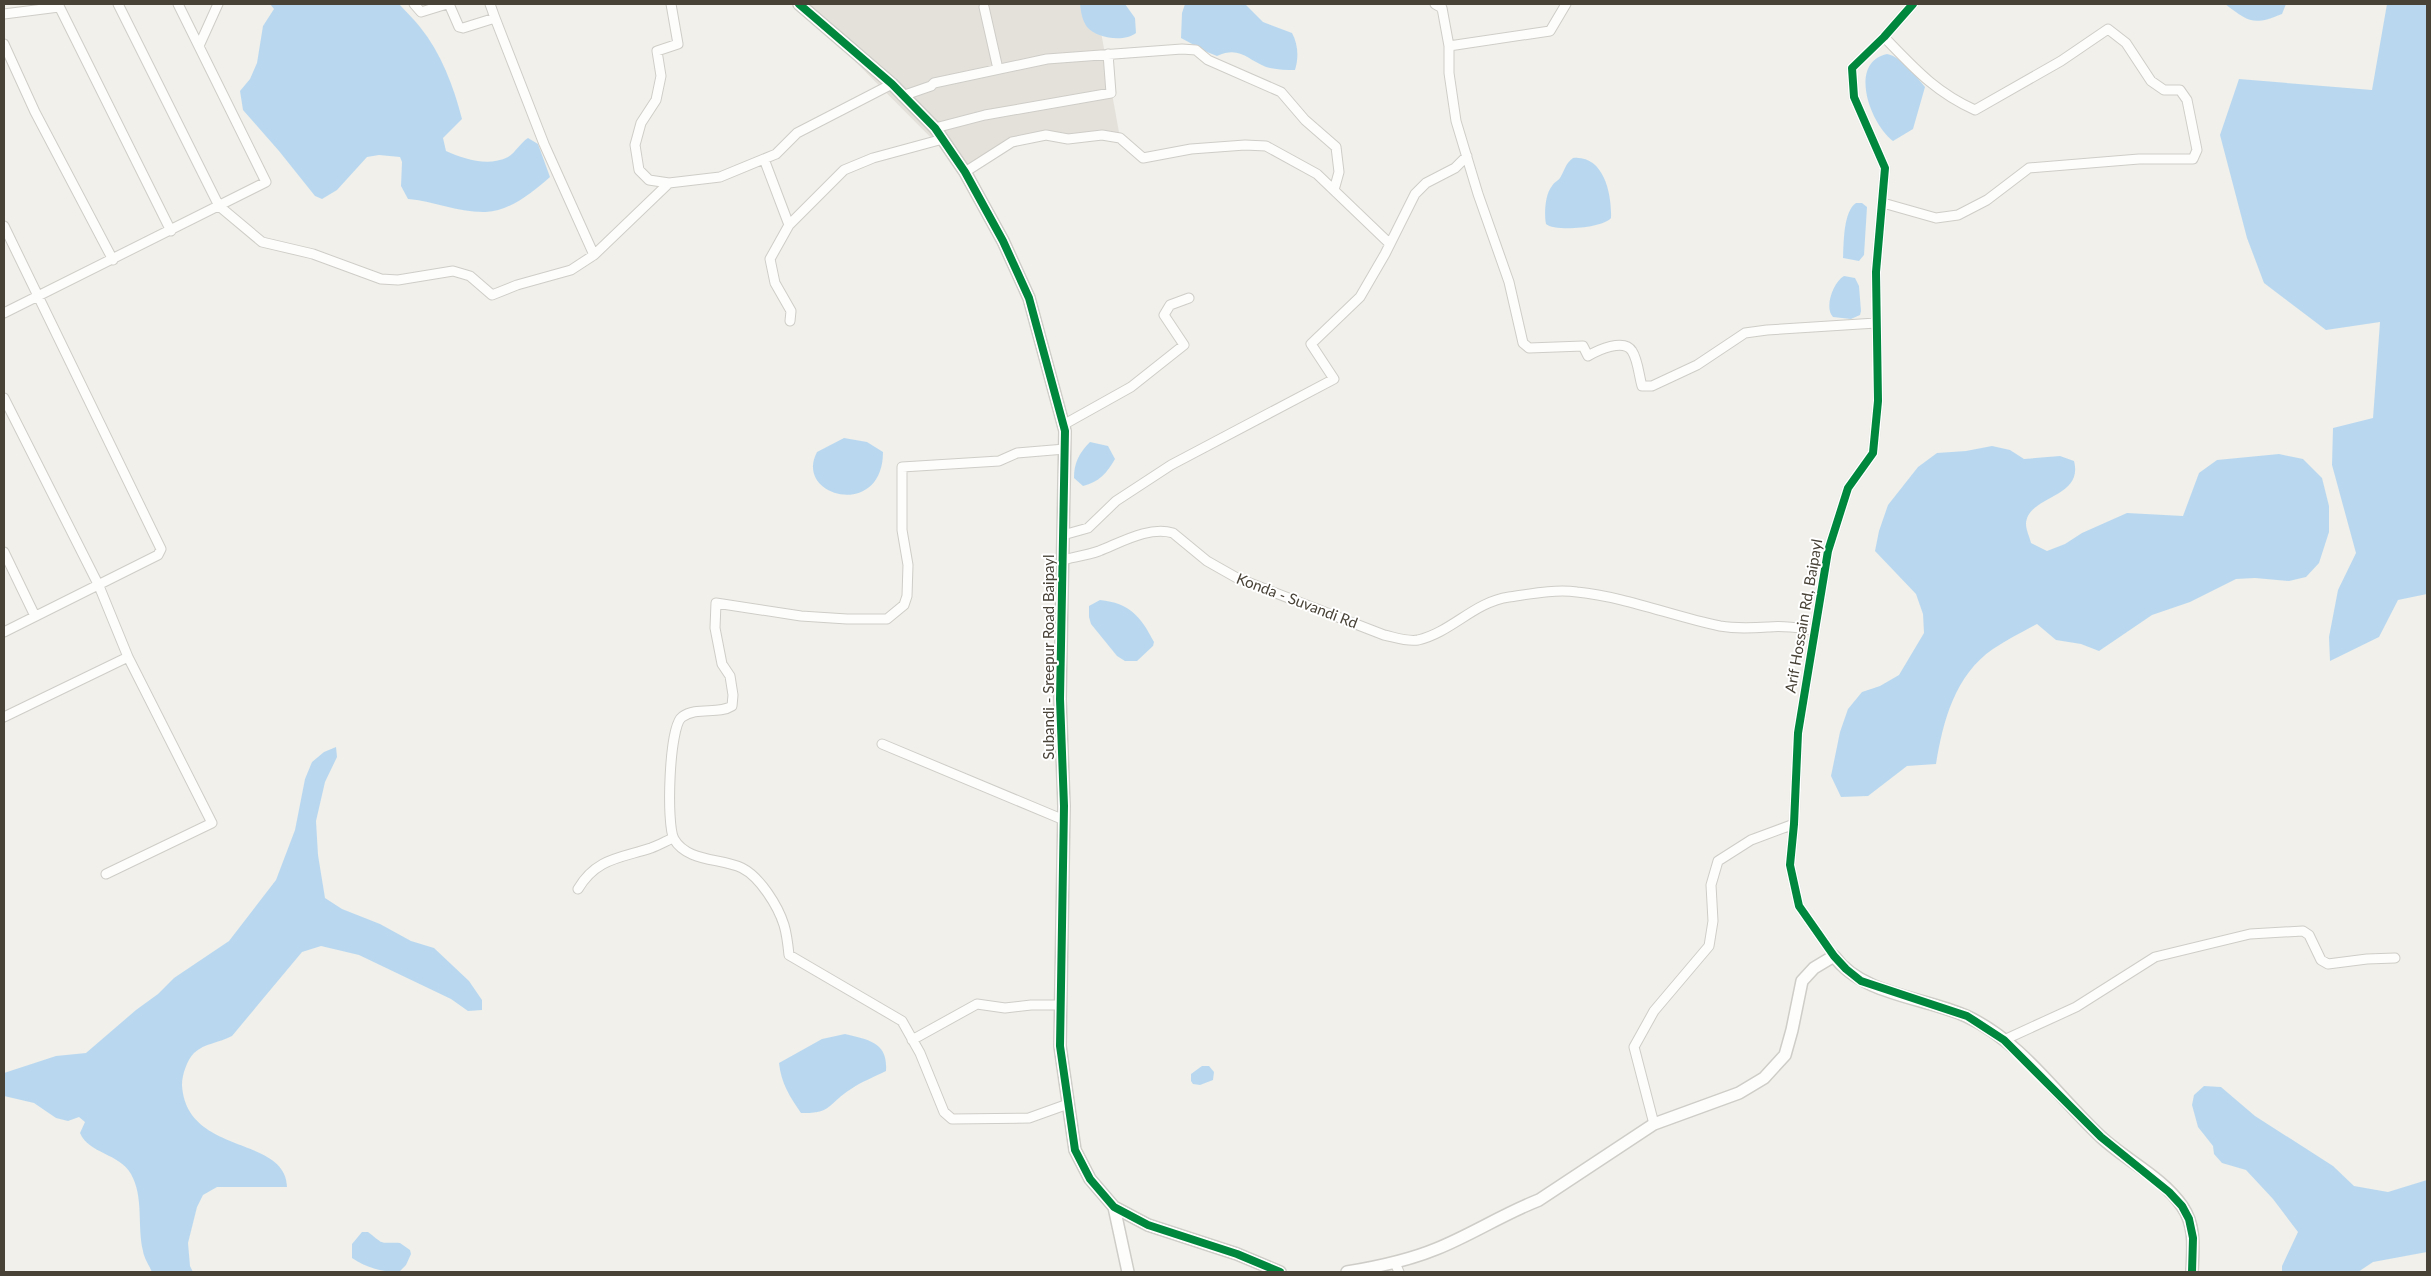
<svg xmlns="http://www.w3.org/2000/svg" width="2431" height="1276" font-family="Lato,sans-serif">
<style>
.industrial{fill:#e4e1db}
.water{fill:#b9d8f0}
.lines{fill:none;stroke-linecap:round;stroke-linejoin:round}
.minor-casing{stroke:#cfcdc7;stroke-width:11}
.tertiary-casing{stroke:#cfcdc7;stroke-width:14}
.minor{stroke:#fdfdfc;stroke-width:9}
.tertiary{stroke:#fdfdfc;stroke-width:11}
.cycleway-casing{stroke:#fff;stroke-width:11}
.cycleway{stroke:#00873e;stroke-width:8}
.labels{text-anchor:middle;stroke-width:4;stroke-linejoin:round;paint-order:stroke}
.street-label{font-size:15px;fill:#474136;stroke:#fff}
</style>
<rect width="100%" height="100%" fill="#f1f0ea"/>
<!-- industrial -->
<path class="industrial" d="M798,4H1096L1120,138L1012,142L965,172Z"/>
<!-- water -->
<path class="water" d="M270,4H399C406,12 414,19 420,27C441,53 454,87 462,119L443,138L446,151C464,159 488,167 508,157C516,152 520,143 528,138L538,144L550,177C533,192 510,211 486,212C460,213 433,201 408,199L401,186L402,162L400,157L379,155L367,157L337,190L322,199L315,196L279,151L243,110L240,91L250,79L257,63L263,26L274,9Z
M1080,4H1125L1135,18L1136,33C1125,42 1097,39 1087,27C1082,20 1081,12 1080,4Z
M1185,4H1245L1263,22L1292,33C1298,44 1299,57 1295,70C1285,70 1276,70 1266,67C1246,59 1240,46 1217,56L1207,52L1181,38L1182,13Z
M2225,4H2286L2282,14C2253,26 2249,22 2225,4Z
M2387,4H2427V594L2398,600L2379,637L2330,661L2329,637L2338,590L2356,553L2332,465L2333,428L2373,418L2380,322L2326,330L2264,283L2247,238L2220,135L2239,79L2372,90Z
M1887,54C1902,57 1916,76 1925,87L1913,129L1893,141C1871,125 1847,63 1887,54Z
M1573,158C1604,155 1612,194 1611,218C1603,228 1555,232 1546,224C1544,214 1545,194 1552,186C1554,182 1558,181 1560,178C1565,170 1565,164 1573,158Z
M1856,203H1862L1867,207L1864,255L1859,261L1843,258C1844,243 1843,212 1856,203Z
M1844,276L1855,278L1859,286L1861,311L1860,315L1851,319L1833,317C1824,308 1833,282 1844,276Z
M844,438L867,442L883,452C883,520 793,497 817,452Z
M1090,442L1108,446L1115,459C1107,473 1099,482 1083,486L1074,478C1074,463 1079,453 1090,442Z
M1992,446L2010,450L2024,459L2060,456L2074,461C2084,499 2027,495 2026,524C2026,530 2030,538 2031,543L2047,551L2065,544L2082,533L2127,513L2183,516L2199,473L2217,460L2279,454L2303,459L2322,478L2329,506V532L2319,563L2306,577L2289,581L2255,578L2236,579L2190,602L2152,615L2099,651L2081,644L2056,640L2037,624C2022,632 2007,640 1993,649C1955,675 1943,721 1936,764L1907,766L1868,796L1841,797L1831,776L1840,732L1848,709L1862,692L1880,686L1899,675L1924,633L1923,614L1916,594L1875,551L1879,531L1888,505L1918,467L1937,453L1966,451Z
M1100,600C1130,603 1141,617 1154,642L1153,646L1137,661H1125L1117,656L1091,624L1089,617V606Z
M336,747L337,757L325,782L316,821L318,855L325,898L342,909L380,924L411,941L434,948L469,981L482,1000V1010L468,1011L451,999L359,955L321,946L302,952L232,1036C219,1043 205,1043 194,1053C187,1060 182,1075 182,1085C186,1156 286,1135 287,1187H217L203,1195L197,1207L188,1243L190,1266L193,1272H152C149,1265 144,1258 143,1251C137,1226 144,1197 131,1174C119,1153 89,1154 80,1133L85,1122L79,1117L68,1121L56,1118L34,1103L4,1096V1073L56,1056L86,1053L136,1010L158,994L174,978L229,941L276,880L295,830L305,779L312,762L324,752Z
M845,1034C869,1040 888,1042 886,1071C874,1077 861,1082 851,1089C828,1103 833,1114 801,1113C790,1097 781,1083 779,1063L822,1039Z
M1202,1066H1209L1214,1072L1213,1080L1200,1085L1193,1084L1191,1081V1074Z
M2204,1086L2221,1087L2255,1116L2333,1166L2354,1186L2388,1192L2427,1180V1252L2373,1262L2358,1272H2282V1266L2298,1232L2273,1199L2246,1170L2222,1163L2214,1154L2213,1146L2198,1127L2192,1105L2194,1095Z
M362,1232H368C386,1246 378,1242 400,1243L410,1250L411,1254L406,1265L399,1272C382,1272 367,1268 352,1258V1244Z"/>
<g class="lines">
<!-- minor casing -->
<g class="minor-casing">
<path id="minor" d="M58,4L171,231
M118,4L219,206L262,242L313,254L381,279L398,280L453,271L470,276L492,295L517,285L571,270L594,255L544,144L495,18L463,28L459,27L449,4
M414,4L421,12L447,4
M490,4L495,18
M1435,4L1442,8L1449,46V73L1456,121L1478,194L1509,282L1523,343L1529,348L1583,346L1588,356C1598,350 1624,338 1632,351C1638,360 1639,376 1642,386H1652L1697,365L1745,333L1767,330L1876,323
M984,7L998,69
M4,14L59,7
M4,44L35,112L113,260
M199,46L218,4
M1449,46L1550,31L1566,4
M902,96L931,86L934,83L1047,59L1182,49L1196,50L1208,60L1281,92L1305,120L1336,147L1339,172L1334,190
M935,128L985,115L1111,93L1108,54
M764,159L789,225L770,259L775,283L791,311L790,321
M965,172L1012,142L1046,135L1068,139L1102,135L1120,138L1143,158L1191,149L1245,145L1266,146L1317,174L1390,244
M669,183L649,180L639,170L635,145L641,123L656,100L661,76L657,51L678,44L671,4
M1883,203L1936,218L1958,215L1987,200L2029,168L2139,159H2193L2197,150L2187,100L2180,90H2164L2151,81L2126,43L2108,29L2061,61L1975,110C1935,92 1914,68 1884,37
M789,225L844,170L873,158L943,139
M4,226L161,549L158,555L4,632
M594,255L669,183L720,177L776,154L797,133L892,84
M4,313L266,182L178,4
M4,398L99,586L128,657L4,717
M1063,425L1131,387L1184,345L1164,315L1170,305L1189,298
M1065,449L1017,453L999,461L902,467V530L908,565L907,596L904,605L887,619H847L801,616L716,603L715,628L722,664L730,676L733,695L732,706C718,715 697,706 682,717C669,726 666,825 674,839C687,862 721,858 742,868C760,877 778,906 784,925C787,935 788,945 789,955L902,1021L920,1053L944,1112L952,1119L1029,1118L1068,1104
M1063,535L1088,528L1116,501L1171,465L1334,379L1311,344L1360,297L1385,254L1415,194L1426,183L1455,168L1467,156
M4,552L35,616
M1062,560C1074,557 1088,555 1099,551C1122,542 1149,526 1173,533L1207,561L1237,578L1384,635C1394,637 1407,642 1418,640C1452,632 1474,602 1509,597C1530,594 1555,589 1577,592C1626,597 1672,616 1720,626C1737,629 1752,628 1769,627C1784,625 1799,628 1814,630
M882,744L1064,820
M106,874L212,823L128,657
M578,889C596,858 621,858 651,848C659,845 666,841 673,838
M1834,956L1799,906L1790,865L1794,824L1798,733L1828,551L1848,488L1873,453L1878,401L1876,272L1885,168L1854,97L1852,68L1884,37L1913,4
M912,1040L977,1004L1005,1008L1031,1005H1061
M2004,1040L2076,1007L2155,957L2250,934L2303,931L2309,935L2321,960L2328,964L2367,959L2395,958
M1654,1124L1634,1047L1654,1011L1709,946L1713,921L1711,885L1718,861L1751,840L1794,824
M1395,1263L1399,1272"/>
</g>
<!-- tertiary casing -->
<g class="tertiary-casing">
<path id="tertiary" d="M799,4L892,84L935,128L965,172L1003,241L1029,298L1065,431L1060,699L1064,806L1060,1046L1075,1150L1090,1179L1114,1207L1148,1225L1237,1254L1280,1272
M1114,1207L1128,1272
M1347,1272C1377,1267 1407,1261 1436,1249C1471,1235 1503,1214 1539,1200L1654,1124L1739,1093L1764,1078L1785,1055L1792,1030L1802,981L1814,968L1834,956C1862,995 1924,997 1966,1016C2021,1041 2058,1097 2101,1137C2127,1161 2162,1177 2182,1206C2196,1226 2193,1249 2192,1272"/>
</g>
<!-- minor -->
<use href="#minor" class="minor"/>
<!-- tertiary -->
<use href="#tertiary" class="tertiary"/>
<!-- cycleway casing -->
<g class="cycleway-casing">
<path id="cycleway" d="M799,4L892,84L935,128L965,172L1003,241L1029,298L1065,431L1060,699L1064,806L1060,1046L1075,1150L1090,1179L1114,1207L1148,1225L1237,1254L1280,1272
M1913,4L1884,37L1852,68L1854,97L1885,168L1876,272L1878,401L1873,453L1848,488L1828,551L1798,733L1794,824L1790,865L1799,906L1834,956L1846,969L1861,981L1967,1016L2004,1040L2101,1137L2169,1192L2182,1206L2189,1219L2193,1238L2192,1272"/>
</g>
<!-- cycleway -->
<use href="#cycleway" class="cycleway"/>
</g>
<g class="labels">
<!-- street labels -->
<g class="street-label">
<text transform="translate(1297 601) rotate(21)" y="5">Konda - Suvandi Rd</text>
<text transform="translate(1804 616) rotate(-80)" y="5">Arif Hossain Rd, Baipayl</text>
<text transform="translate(1049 657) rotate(-90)" y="5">Subandi - Sreepur Road Baipayl</text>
</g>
</g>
<!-- border -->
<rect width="2431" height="1276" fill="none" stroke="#474136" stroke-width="10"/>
</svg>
